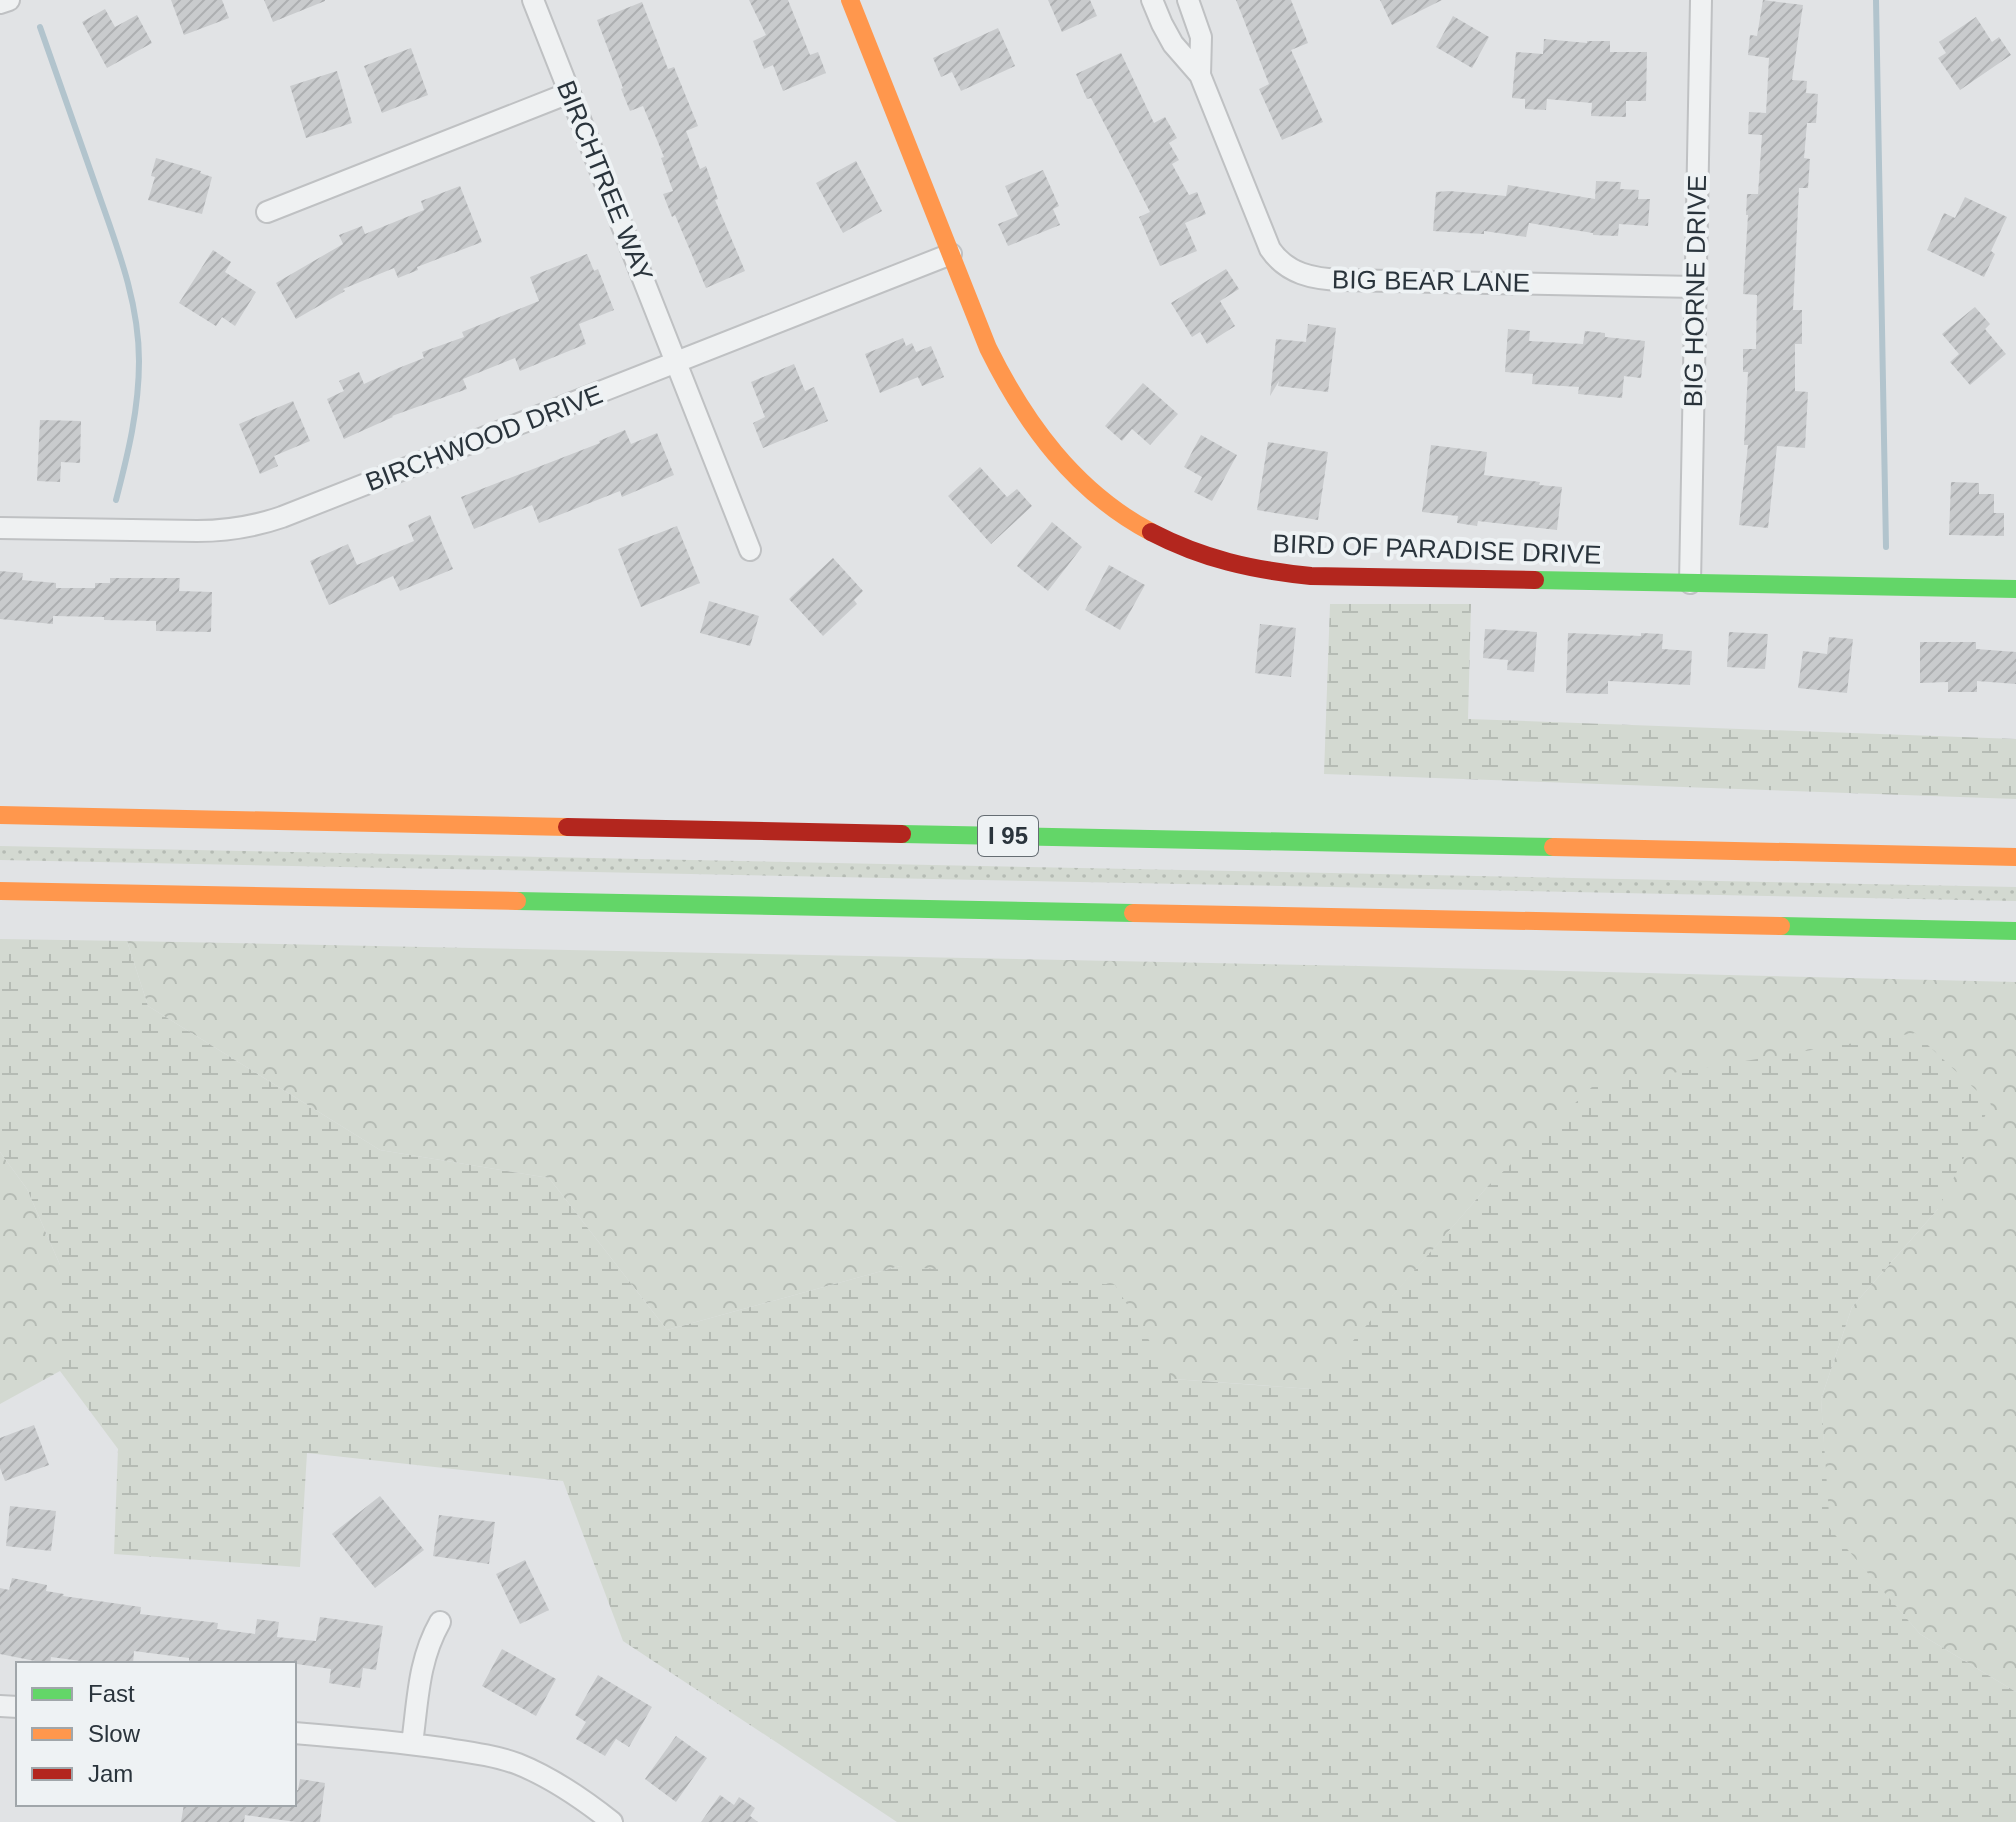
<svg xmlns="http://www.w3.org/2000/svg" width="2016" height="1822" font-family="Arial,sans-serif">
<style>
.grass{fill:url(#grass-dots)}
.forest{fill:url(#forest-crowns)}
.wetland{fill:url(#wetland-marsh)}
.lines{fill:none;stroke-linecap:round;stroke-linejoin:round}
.stream{stroke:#b2c4cd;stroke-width:6}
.building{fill:url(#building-hatch)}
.street-casing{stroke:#bfc1c3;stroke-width:24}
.street{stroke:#eff1f2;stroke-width:20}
.fast{stroke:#63d668;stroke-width:18}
.slow{stroke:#ff974d;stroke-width:18}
.jam{stroke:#b3261e;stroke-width:18}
.labels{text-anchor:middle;stroke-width:8;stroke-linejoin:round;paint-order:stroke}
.shield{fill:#eef2f4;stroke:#656d73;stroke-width:2}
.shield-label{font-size:24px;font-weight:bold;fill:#2a343c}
.street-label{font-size:26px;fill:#2a343c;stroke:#eef2f4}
</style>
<defs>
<pattern id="grass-dots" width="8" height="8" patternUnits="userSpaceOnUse" patternTransform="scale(2)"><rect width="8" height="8" fill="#d3d9d1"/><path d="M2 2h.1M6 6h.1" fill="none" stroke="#b5bbb4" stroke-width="1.8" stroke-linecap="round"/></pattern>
<pattern id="forest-crowns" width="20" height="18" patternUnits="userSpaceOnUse" patternTransform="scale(2)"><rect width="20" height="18" fill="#d3d9d1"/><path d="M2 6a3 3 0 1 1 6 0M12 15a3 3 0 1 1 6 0" fill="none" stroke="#b5bbb4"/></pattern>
<pattern id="wetland-marsh" width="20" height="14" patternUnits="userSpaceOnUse" patternTransform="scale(2)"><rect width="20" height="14" fill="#d3d9d1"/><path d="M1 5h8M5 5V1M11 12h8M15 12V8" fill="none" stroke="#b5bbb4"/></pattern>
<pattern id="building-hatch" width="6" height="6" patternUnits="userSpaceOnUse" patternTransform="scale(2)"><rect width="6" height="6" fill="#c9cbcd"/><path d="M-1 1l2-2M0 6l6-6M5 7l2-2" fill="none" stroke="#adafb1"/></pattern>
</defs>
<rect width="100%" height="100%" fill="#e1e3e5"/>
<!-- grass -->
<path class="grass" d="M0,846L2016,887V901L0,860Z"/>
<!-- forest -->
<path class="forest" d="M127,941L1359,966L2016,982V1692L1920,1634L1829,1529L1821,1399L1852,1307L1938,1209L1488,1186L1312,1389L1173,1379L900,1266L667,1330L549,1178L380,1150L148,1006Z
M0,1152L27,1189L60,1265V1371L0,1404Z"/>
<!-- wetland -->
<path class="wetland" d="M1330,604H1471L1468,719L2016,739V799L1324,774Z
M0,939L127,941L148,1006L380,1150L549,1178L667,1330L900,1266L1115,1285L1173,1379L1311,1389L1488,1186L1593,1086L1915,1033L1991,1104L1938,1209L1852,1307L1821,1399L1830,1529L1920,1634L2016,1692V1822H897L623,1641L563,1481L307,1453L300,1567L114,1554L118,1449L60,1371V1265L27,1189L0,1152Z"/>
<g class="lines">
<!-- stream -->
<path class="stream" d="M1876,0L1886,547
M40,27C60,83 79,139 99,195C118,249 139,303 139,361C139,409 128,454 116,500"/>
</g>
<!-- building -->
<path class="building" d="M171,0H222L229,18L184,35Z
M264,0H325V1L273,22Z
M749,0H788L810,55L818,52L826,73L783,91L773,65L764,69L753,41L766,35Z
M1048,0H1090L1097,16L1062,32Z
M1236,0H1291L1308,43L1291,50L1323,122L1282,140L1259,89L1269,84Z
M1380,0H1442L1392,25Z
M1763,0L1803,5L1792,80L1807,81L1806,93L1818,94L1816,123H1807L1804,158L1810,159L1808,188H1799L1793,310H1802V344H1795V391L1808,392L1805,448L1777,446L1768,528L1739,525L1748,445H1744L1748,372H1743V349H1756L1757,295L1743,294L1748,215H1746L1747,194H1758L1762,135L1748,134L1749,112L1766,113L1769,58L1748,55L1750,35L1757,36Z
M642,2L668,69L674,67L698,126L686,131L700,169L706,166L718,199L715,200L745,271L706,288L675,215L672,217L663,194L673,191L661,158L664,157L643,106L630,111L621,89L623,88L597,20Z
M105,9L115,27L137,15L152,43L107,68L82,22Z
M1453,16L1489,37L1472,68L1436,47Z
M1976,17L1992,42L1999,37L2011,55L1960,90L1938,58L1946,53L1939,42Z
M998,28L1015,66L961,91L952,72L941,77L933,58Z
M1544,39L1587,43V41H1610V52H1647L1646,101H1626V117L1591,116L1592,103L1547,99L1546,110L1525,109V99L1512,98L1516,52L1543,54Z
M411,48L428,95L382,113L364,66Z
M1121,53L1154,123L1165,117L1177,138L1169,143L1179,160L1172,164L1189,195L1197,192L1206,214L1185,223L1197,251L1160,266L1139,217L1150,212L1091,98L1087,99L1076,74Z
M337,71L352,123L306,138L290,86Z
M156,158L201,171L200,173L212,177L202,214L148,200L155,177L151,176Z
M856,161L882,211L843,233L816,183Z
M1043,170L1059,206L1053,209L1060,225L1008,246L998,224L1018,216L1005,186Z
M1596,181L1621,182L1620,189L1639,190L1638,199H1650L1648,226L1619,224L1618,236L1593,235V233L1529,223L1526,237L1484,231V234L1433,231L1436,192L1449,191L1506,196L1508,185L1595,199Z
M460,186L482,242L417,267L418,270L398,278L394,268L343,289L345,291L296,319L276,283L343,244L339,235L362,226L365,234L424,210L421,201Z
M1965,197L2007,217L1991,251L1995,254L1984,277L1927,250L1944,213L1955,218Z
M213,250L231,262L225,272L256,292L235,326L222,317L216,326L179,303Z
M587,254L594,271L598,269L614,310L579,324L586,344L520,371L515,358L463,379L467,389L392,416L393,417L344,439L327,399L344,391L339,381L359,372L364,384L396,369L424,358L422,352L464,337L462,332L539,301L530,277Z
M1226,269L1239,289L1220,301L1235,326L1207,344L1200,332L1192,337L1171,303Z
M1975,307L1990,324L1985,329L2006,354L1970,385L1950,362L1959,354L1942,334Z
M1308,324L1336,328L1328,392L1278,386L1279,381L1270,396L1276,339L1306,342Z
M1508,329L1530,331L1529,341L1583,344L1585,331L1605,333V337L1645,341L1641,378L1624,376L1622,398L1578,394L1579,387L1532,384L1533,374L1505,372Z
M903,338L906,346L912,343L916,352L931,346L944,377L922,386L918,377L880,393L865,354Z
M794,364L805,391L814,387L828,421L763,448L753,423L765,417L751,382Z
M1143,383L1178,414L1150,445L1132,429L1122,441L1105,426Z
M293,401L310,441L274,456L278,466L260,474L239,424Z
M40,420L81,421L80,463L61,462L60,482L37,481Z
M625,430L631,444L657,433L674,475L622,497L620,491L539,523L532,505L474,529L461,497L600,443L599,441Z
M1201,435L1237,455L1212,501L1194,492L1202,477L1184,467Z
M1268,442L1328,452L1318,520L1257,510Z
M1431,445L1487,452L1484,475L1540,482L1539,485L1562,487L1557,530L1478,521L1477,526L1457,523L1458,516L1422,512Z
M980,467L1007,497L1017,489L1032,506L991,544L948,496Z
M1951,482L1979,483V494H1994V513H2004V536L1949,535Z
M430,515L453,569L400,591L393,576L329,605L310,561L348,544L357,565L414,541L408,525Z
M1052,522L1082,547L1048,591L1017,566Z
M677,526L700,583L641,607L618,549Z
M833,558L863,591L854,600L857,604L823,636L789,599Z
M1109,565L1145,585L1120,630L1085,610Z
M0,571L23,573L22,580L56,583V588H95V583H110V578H180L179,591L212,592L211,632L156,631V621L104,620V617L53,616V624L0,619Z
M709,601L759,616L750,646L700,633Z
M1260,624L1296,628L1291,677L1255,673Z
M1485,629L1537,632L1534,672L1507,670L1508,660L1483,658Z
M1729,632L1768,634L1765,669L1727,667Z
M1568,633L1641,636V633L1663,634L1662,649L1692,651L1690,685L1608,681V694L1566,693Z
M1829,637L1853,639L1847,693L1798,688L1803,651L1827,654Z
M1920,642H1976V649L2016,652V684L1977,681V692H1948V682L1920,683Z
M34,1425L49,1465L5,1481L0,1468V1438Z
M380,1496L424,1550L375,1588L332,1534Z
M10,1506L56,1511L51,1551L6,1546Z
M439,1515L495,1522L489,1564L433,1556Z
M525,1560L549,1610L520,1624L496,1574Z
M12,1578L47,1585L46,1591L64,1594L63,1596L141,1607L140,1614L218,1623L217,1629L255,1634L257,1619L279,1622L277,1637L316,1641L320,1617L383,1626L376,1670L363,1668L360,1688L329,1683L331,1669L297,1664H189V1658L134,1651L133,1664H103L51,1657L50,1664L0,1654V1588L9,1590Z
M502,1649L556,1679L536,1716L482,1686Z
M598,1675L652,1707L629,1747L616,1739L605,1756L576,1739L586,1722L575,1715Z
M676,1736L707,1758L676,1802L645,1779Z
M300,1779L325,1783L320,1822H296L245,1815L244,1822H181L184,1804H294V1790H298Z
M720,1795L734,1805L739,1797L755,1808L750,1816L758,1822H701Z"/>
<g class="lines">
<!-- street casing -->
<g class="street-casing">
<path id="street" d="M533,0L750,550
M1152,0L1162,24L1173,44L1200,75L1270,249C1287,274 1313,279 1342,280L1695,287
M1188,0L1201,37L1200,75
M0,3L9,0
M267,212L569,93
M0,528L197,531C227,531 253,527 282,517L951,254
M1690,583L1701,0
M0,1706L18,1707
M294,1733C343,1737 392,1741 441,1748C467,1752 494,1755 518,1764C553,1778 583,1799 612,1822
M412,1744C418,1700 418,1661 440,1622"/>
</g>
<!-- street -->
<use href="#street" class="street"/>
<!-- fast -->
<path class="fast" d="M1535,580L2016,589
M902,834L1553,847
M517,901L1133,913
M1781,926L2016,931"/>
<!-- slow -->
<path class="slow" d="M850,0L988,348C1025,423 1075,492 1151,532
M0,815L567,827
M1553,847L2016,857
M0,891L517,901
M1133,913L1781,926"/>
<!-- jam -->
<path class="jam" d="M1151,532C1203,559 1252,570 1311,576L1535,580
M567,827L902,834"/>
</g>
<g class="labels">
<!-- shield labels -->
<rect class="shield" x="978" y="816" width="60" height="40" rx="6"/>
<g class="shield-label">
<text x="1008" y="844">I 95</text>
</g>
<!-- street labels -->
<g class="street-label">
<text transform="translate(605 181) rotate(68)" y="9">BIRCHTREE WAY</text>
<text transform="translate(1431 281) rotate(1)" y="9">BIG BEAR LANE</text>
<text transform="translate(1695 291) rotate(-89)" y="9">BIG HORNE DRIVE</text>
<text transform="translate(484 438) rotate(-21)" y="9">BIRCHWOOD DRIVE</text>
<text transform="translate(1437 549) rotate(2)" y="9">BIRD OF PARADISE DRIVE</text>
</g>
</g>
<!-- legend -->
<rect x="16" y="1662" width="280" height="144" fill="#eef2f4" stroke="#a0a6aa" stroke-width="2"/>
<rect x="32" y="1688" width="40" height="12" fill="#63d668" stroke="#a0a6aa" stroke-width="2"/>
<text x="88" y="1702" font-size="24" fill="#2a343c">Fast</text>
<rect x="32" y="1728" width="40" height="12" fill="#ff974d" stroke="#a0a6aa" stroke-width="2"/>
<text x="88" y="1742" font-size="24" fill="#2a343c">Slow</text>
<rect x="32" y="1768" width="40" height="12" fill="#b3261e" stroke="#a0a6aa" stroke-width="2"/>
<text x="88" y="1782" font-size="24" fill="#2a343c">Jam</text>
</svg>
